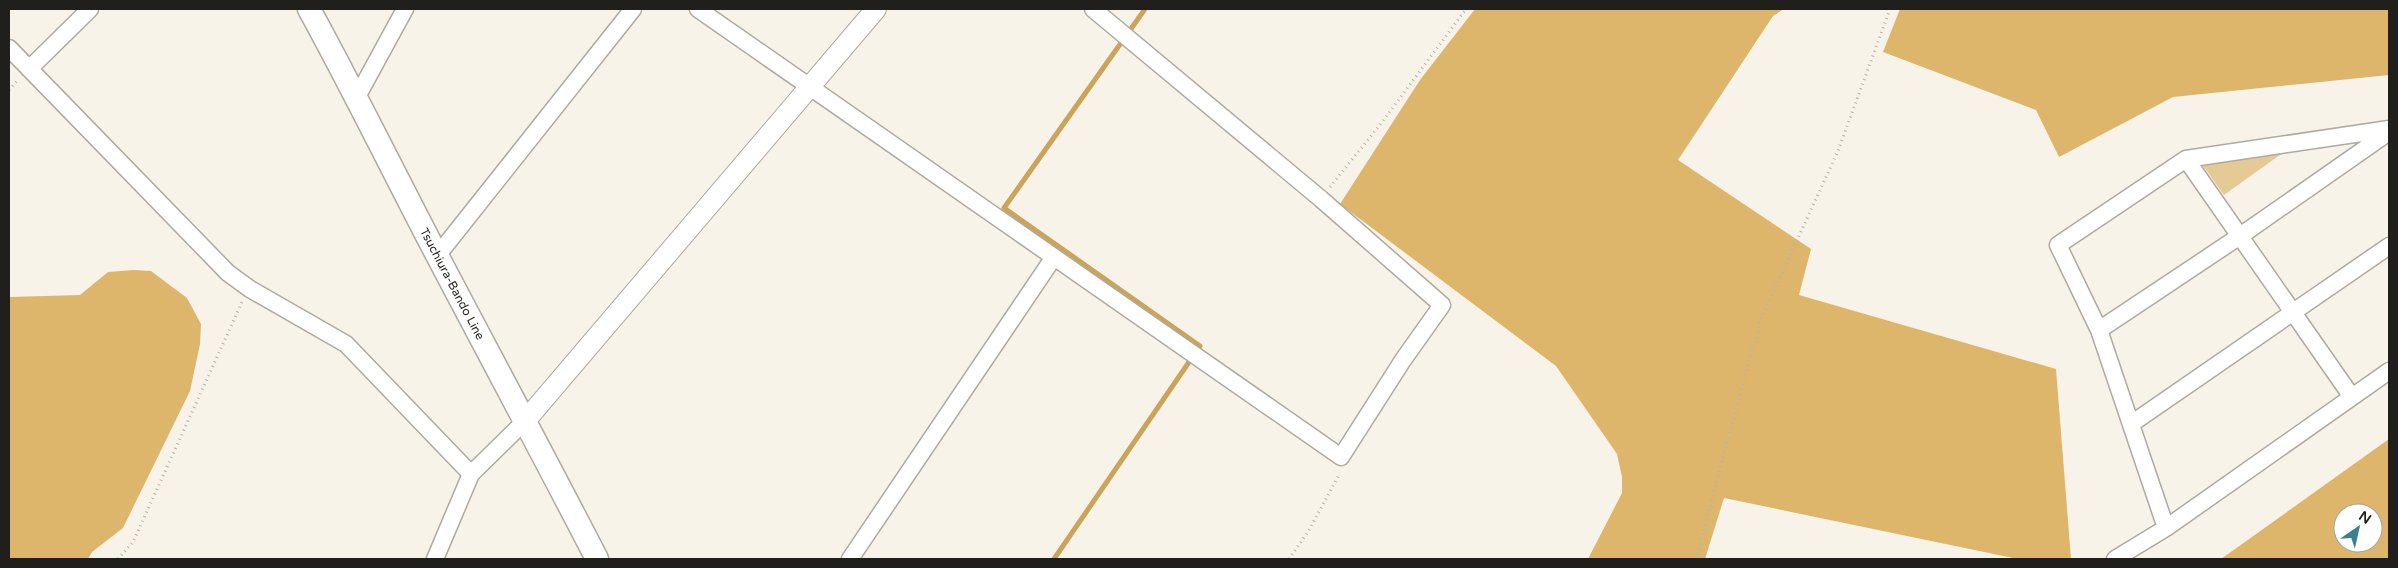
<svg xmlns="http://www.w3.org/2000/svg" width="2398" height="568" font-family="'Varela Round',sans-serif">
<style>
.green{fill:#e6ca96}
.forest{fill:#ddb66c;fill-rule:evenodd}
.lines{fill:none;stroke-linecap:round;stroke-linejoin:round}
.stream{stroke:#cba45a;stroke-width:5}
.minor-casing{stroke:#afaaa0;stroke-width:19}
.tertiary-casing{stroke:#afaaa0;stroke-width:22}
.secondary-casing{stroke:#afaaa0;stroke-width:25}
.path{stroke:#b7b3aa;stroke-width:3;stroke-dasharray:1 4;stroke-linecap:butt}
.minor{stroke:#fff;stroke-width:16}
.tertiary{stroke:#fff;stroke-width:20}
.secondary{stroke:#fff;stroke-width:22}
.labels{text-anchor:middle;stroke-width:4.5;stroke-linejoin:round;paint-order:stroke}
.street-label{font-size:12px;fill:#211f1b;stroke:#fff}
</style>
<rect width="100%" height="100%" fill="#f8f3e8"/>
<!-- green -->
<path class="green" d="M2284,152L2224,195L2201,163Z"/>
<!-- forest -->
<path class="forest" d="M1475,9H1784L1773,16L1678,160L1811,249L1799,295L2056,369L2071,559H2018L1724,498L1705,559H1588L1622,493V477L1617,454L1556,366L1340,204L1420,80Z
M1900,9H2389V75L2173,97L2059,157L2036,110L1883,52Z
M133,270L151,271L187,298L201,324L200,344L190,391L123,528L92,552L88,559H9V297L80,295L108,272Z
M2389,439V559H2221ZM2343,513H2373V543H2343Z"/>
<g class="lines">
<!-- stream -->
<path class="stream" d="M1054,559L1200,346L1004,208L1145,9"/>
<!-- minor casing -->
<g class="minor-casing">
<path id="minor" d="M698,9L1341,457L1403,360L1442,305L1321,199L1093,9
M9,48L228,273L250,289L346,344L471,474
M29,69L90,9
M357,97L405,9
M2186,159L2352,397
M437,256L633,9
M2099,330L2240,236L2389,132
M2131,424L2389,246
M2166,528L2099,330L2058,245L2186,159L2389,129
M435,559L471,474L526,420
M850,559L1054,257
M2115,559L2166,528L2389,371"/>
</g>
<!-- tertiary casing -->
<g class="tertiary-casing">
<path id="tertiary" d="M526,420L876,9"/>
</g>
<!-- secondary casing -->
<g class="secondary-casing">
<g id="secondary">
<path id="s1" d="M309,9C354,91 395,175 438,257C491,358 545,458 597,559"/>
</g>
</g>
<!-- path -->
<path class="path" d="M9,90L18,80
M1330,187L1383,121L1466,9
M118,559L133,542L242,302
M1289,559L1308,532L1340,473
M1696,559L1753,346L1757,341L1759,323L1838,151L1890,9"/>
<!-- minor -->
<use href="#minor" class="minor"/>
<!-- tertiary -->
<use href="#tertiary" class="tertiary"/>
<!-- secondary -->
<use href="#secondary" class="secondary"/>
</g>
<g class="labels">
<!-- street labels -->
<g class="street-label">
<text dy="4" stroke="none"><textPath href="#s1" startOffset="310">Tsuchiura-Bando Line</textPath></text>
</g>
</g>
<!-- border -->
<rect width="2398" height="568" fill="none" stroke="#211f1b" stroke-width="20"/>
<!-- north arrow -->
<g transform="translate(2358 528) rotate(34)"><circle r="24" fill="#ffffff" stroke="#a6a5a4"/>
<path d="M0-4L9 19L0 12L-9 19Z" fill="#3c808f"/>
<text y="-8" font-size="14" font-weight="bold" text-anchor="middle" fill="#211f1b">N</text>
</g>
</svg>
